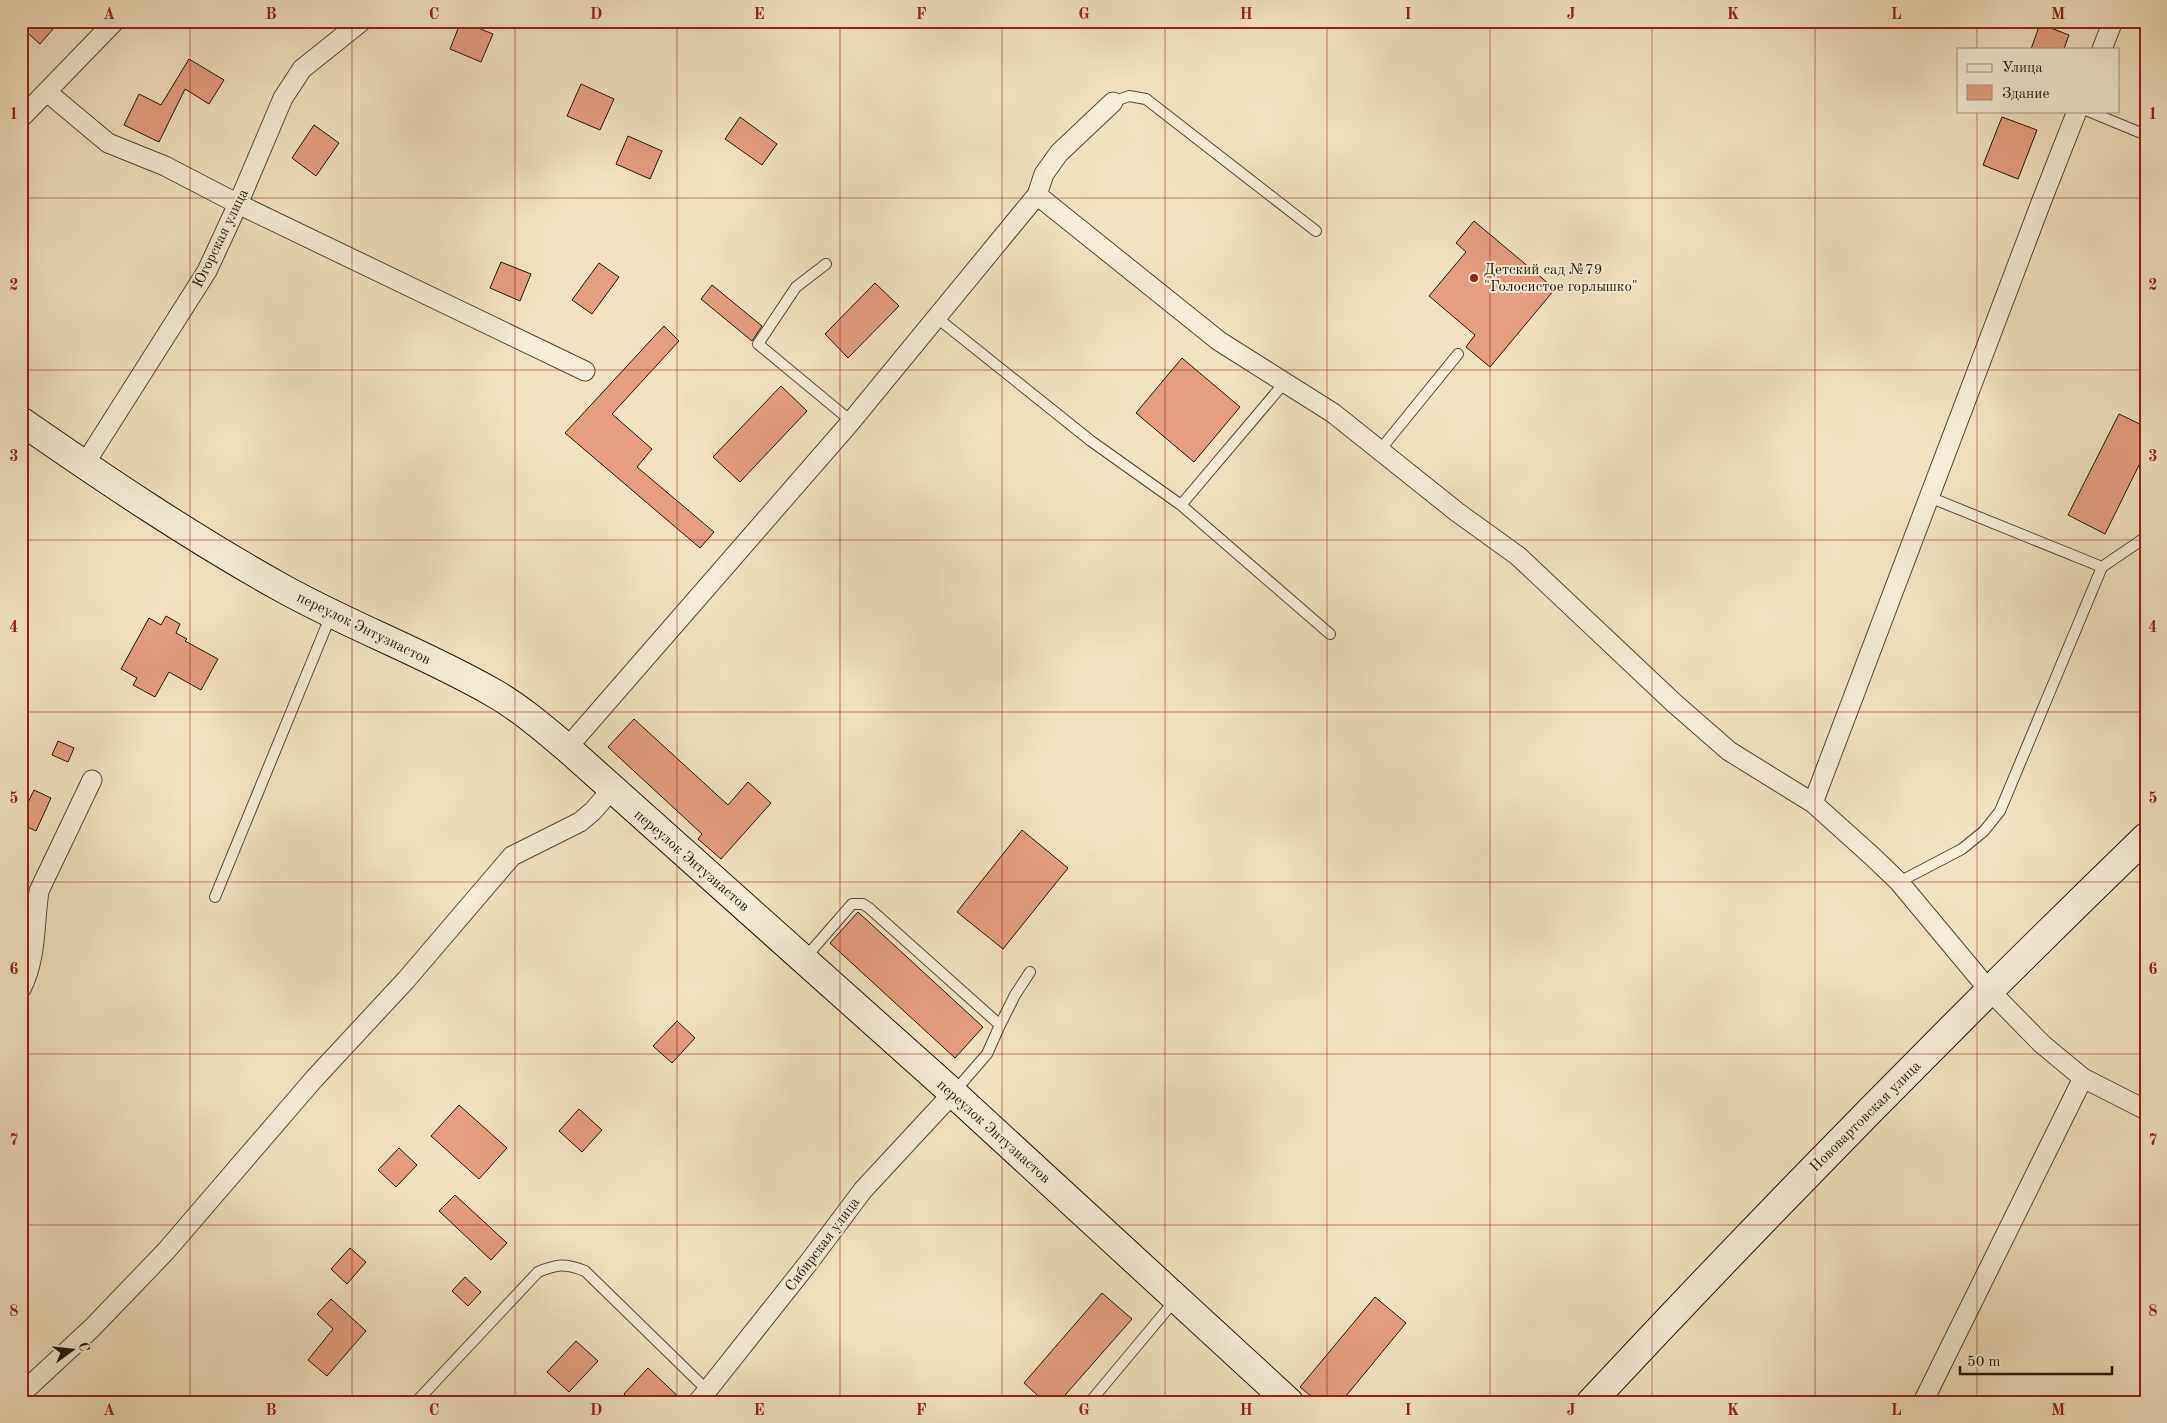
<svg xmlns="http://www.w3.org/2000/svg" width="2167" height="1423" font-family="'Old Standard TT',serif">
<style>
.building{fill:#e59f80;stroke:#1f160a}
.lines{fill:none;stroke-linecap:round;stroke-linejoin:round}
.lane-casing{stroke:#544938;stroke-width:12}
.street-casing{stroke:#544938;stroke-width:21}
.secondary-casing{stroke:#1f160a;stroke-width:30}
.lane{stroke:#f7ecd7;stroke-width:10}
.street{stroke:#f7ecd7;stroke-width:19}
.secondary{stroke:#f7ecd7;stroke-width:28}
.grid{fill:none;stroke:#8f2418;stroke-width:1;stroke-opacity:0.55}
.poi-dot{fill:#8f2418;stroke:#f7ecd7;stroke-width:2}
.labels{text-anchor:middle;stroke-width:4;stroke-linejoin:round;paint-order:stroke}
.street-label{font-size:15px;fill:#1f160a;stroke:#f7ecd7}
.poi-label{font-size:15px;fill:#1f160a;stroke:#f7ecd7;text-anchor:start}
.neatline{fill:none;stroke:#8f2418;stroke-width:2}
.grid-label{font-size:16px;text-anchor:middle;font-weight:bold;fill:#8f2418}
</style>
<rect width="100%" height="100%" fill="#f3e2c1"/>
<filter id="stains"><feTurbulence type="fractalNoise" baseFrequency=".004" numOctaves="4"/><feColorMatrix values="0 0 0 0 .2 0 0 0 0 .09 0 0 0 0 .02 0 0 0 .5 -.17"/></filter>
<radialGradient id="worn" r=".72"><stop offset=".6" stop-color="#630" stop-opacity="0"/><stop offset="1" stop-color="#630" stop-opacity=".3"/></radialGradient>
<!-- building -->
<path class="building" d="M21,21H60L40,44L21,27Z
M461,21L493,34L481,62L450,49Z
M2040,24L2069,35L2064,49H2031Z
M189,59L224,80L209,104L185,89L159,142L124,125L139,94L161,105Z
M581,84L614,99L600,130L567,116Z
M740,117L777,144L762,165L725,139Z
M2002,117L2037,130L2018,179L1983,165Z
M314,125L339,143L316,176L292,158Z
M628,136L662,151L650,179L616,164Z
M1474,221L1555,289L1490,367L1466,347L1475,335L1429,296L1466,252L1456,243Z
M501,262L531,274L520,301L490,288Z
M599,263L619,277L592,314L572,300Z
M875,283L899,306L848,358L825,334Z
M712,285L762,326L752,341L701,299Z
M664,326L679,341L612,414L652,449L637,467L714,532L700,548L565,433Z
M1182,358L1240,407L1194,462L1136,413Z
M781,386L807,411L740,482L713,457Z
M2119,414L2146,427V451L2105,534L2068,515Z
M166,616L180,624L176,633L187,639L185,641L218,659L201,690L169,672L155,697L133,685L137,678L121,669L149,618L161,625Z
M634,719L728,805L748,782L771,803L721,859L698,839L702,834L608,747Z
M58,741L74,748L68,762L52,755Z
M34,790L51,798L36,831L21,824V817Z
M1022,830L1068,868L1003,949L957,912Z
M858,912L983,1027L955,1058L830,943Z
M677,1021L695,1038L672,1063L653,1046Z
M459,1105L507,1148L479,1179L431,1136Z
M579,1109L602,1130L582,1152L559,1131Z
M399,1148L417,1165L396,1187L378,1170Z
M455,1195L507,1243L491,1260L439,1211Z
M350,1248L366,1262L347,1284L331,1269Z
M465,1277L481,1292L468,1306L452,1291Z
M1102,1293L1132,1319L1059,1402H1045L1024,1383Z
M1375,1297L1406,1323L1341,1402H1318L1300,1387Z
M331,1299L366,1331L327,1376L308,1360L333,1329L317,1314Z
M576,1341L598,1361L569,1392L547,1372Z
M648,1368L684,1402H632L624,1394Z"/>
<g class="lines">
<!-- lane casing -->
<g class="lane-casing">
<path id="lane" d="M1113,102L1129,96L1146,99L1316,231
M2088,111L2146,135
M826,264L796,287L758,344L851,421
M936,317L1091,441L1181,505L1330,634
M1380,450L1458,354
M1929,497L2102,567
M1181,505L1285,382
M1899,882L1962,849L1984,831L2000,811L2102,567L2146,537
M215,897L331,615
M805,958L852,904H863L869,908L1000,1025L987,1054L954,1092
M1000,1025L1015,995L1030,972
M416,1402L538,1272C557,1264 565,1263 585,1271L707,1390
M1090,1402L1176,1299"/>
</g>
<!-- street casing -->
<g class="street-casing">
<path id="street" d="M2102,49L2113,21
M47,92L108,143L165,166L238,204L585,371
M21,118L115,21
M1037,195L1219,341L1333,413L1457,512L1518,556L1674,703L1729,751L1813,803L1873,857L1899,882L1989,990L2042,1044L2083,1078L2146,1110
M84,465L207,271L238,204L283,98L302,69L362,21
M567,748L849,424L1037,195L1044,174L1059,153L1113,102
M1813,803L2042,200L2077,111
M21,989C37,958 34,924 39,891L92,780
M21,1394L92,1328L166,1251L314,1079L406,980L512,856L580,822L593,811L612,789
M698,1402L809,1262L863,1190L953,1093
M1923,1402L2083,1078"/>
</g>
<!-- secondary casing -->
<g class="secondary-casing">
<path id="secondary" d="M21,421C106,480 192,538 282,588C350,626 424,653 492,692C519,707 543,728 567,748L953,1093L1289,1402
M1591,1402C1771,1209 1956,1021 2146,837"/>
</g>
<!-- lane -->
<use href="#lane" class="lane"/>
<!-- street -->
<use href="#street" class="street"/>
<!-- secondary -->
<use href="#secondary" class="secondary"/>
</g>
<!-- grid -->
<path class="grid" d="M190,21V1402M352,21V1402M515,21V1402M677,21V1402M840,21V1402M1002,21V1402M1165,21V1402M1327,21V1402M1490,21V1402M1652,21V1402M1815,21V1402M1977,21V49M1977,111V1402M21,198H2146M21,370H2146M21,540H2146M21,712H2146M21,882H2146M21,1054H2146M21,1225H2146"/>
<!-- markers -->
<circle class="poi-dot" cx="1474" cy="278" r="5"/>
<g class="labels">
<!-- street labels -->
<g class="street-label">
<text transform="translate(220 238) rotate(-64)" y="5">Югорская улица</text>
<text transform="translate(364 628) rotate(26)" y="5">переулок Энтузиастов</text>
<text transform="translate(692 860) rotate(41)" y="5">переулок Энтузиастов</text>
<text transform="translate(1865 1116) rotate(-45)" y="5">Нововартовская улица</text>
<text transform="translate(994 1131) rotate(42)" y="5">переулок Энтузиастов</text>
<text transform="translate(822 1244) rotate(-53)" y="5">Сибирская улица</text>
</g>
<!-- poi labels -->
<g class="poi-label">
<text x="1484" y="274">Детский сад №79<tspan x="1484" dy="17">"Голосистое горлышко"</tspan></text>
</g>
</g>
<!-- margin -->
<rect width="2167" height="1423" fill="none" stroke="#f3e2c1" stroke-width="55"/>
<!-- legend -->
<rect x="1957" y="48" width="162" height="65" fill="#f7ecd7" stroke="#a19685"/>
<rect x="1967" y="64" width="25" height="8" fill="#f7ecd7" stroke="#a19685"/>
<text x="2002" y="72" font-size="15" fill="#1f160a">Улица</text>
<rect x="1967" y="85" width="25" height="15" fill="#e59f80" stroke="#a19685"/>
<text x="2002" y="98" font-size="15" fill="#1f160a">Здание</text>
<!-- north arrow -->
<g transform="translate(72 1350) rotate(75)" stroke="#f7ecd7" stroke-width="4" paint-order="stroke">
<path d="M0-4L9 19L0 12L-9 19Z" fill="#1f160a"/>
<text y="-8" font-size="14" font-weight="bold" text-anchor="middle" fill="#1f160a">С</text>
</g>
<!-- scale -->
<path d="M1960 1366v8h152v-8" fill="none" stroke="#1f160a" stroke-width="2.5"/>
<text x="1967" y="1366" font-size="15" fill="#1f160a" stroke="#f7ecd7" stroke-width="4" paint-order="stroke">50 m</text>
<rect x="28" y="28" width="2112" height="1368" class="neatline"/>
<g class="grid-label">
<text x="109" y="19">A</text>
<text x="271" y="19">B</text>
<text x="434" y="19">C</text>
<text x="596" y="19">D</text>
<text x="759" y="19">E</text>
<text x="921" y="19">F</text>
<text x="1084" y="19">G</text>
<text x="1246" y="19">H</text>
<text x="1408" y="19">I</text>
<text x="1571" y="19">J</text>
<text x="1733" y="19">K</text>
<text x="1896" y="19">L</text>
<text x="2058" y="19">M</text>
<text x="14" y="119">1</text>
<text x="2153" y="119">1</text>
<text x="14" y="290">2</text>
<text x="2153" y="290">2</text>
<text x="14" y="461">3</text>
<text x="2153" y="461">3</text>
<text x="14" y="632">4</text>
<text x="2153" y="632">4</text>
<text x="14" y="803">5</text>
<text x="2153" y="803">5</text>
<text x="14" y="974">6</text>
<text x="2153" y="974">6</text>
<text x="14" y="1145">7</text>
<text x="2153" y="1145">7</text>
<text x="14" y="1316">8</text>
<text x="2153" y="1316">8</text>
<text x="109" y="1415">A</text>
<text x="271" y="1415">B</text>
<text x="434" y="1415">C</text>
<text x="596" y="1415">D</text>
<text x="759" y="1415">E</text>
<text x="921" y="1415">F</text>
<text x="1084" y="1415">G</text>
<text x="1246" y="1415">H</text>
<text x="1408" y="1415">I</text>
<text x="1571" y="1415">J</text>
<text x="1733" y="1415">K</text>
<text x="1896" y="1415">L</text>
<text x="2058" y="1415">M</text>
</g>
<rect width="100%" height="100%" filter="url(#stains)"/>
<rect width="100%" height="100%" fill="url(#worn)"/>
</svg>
